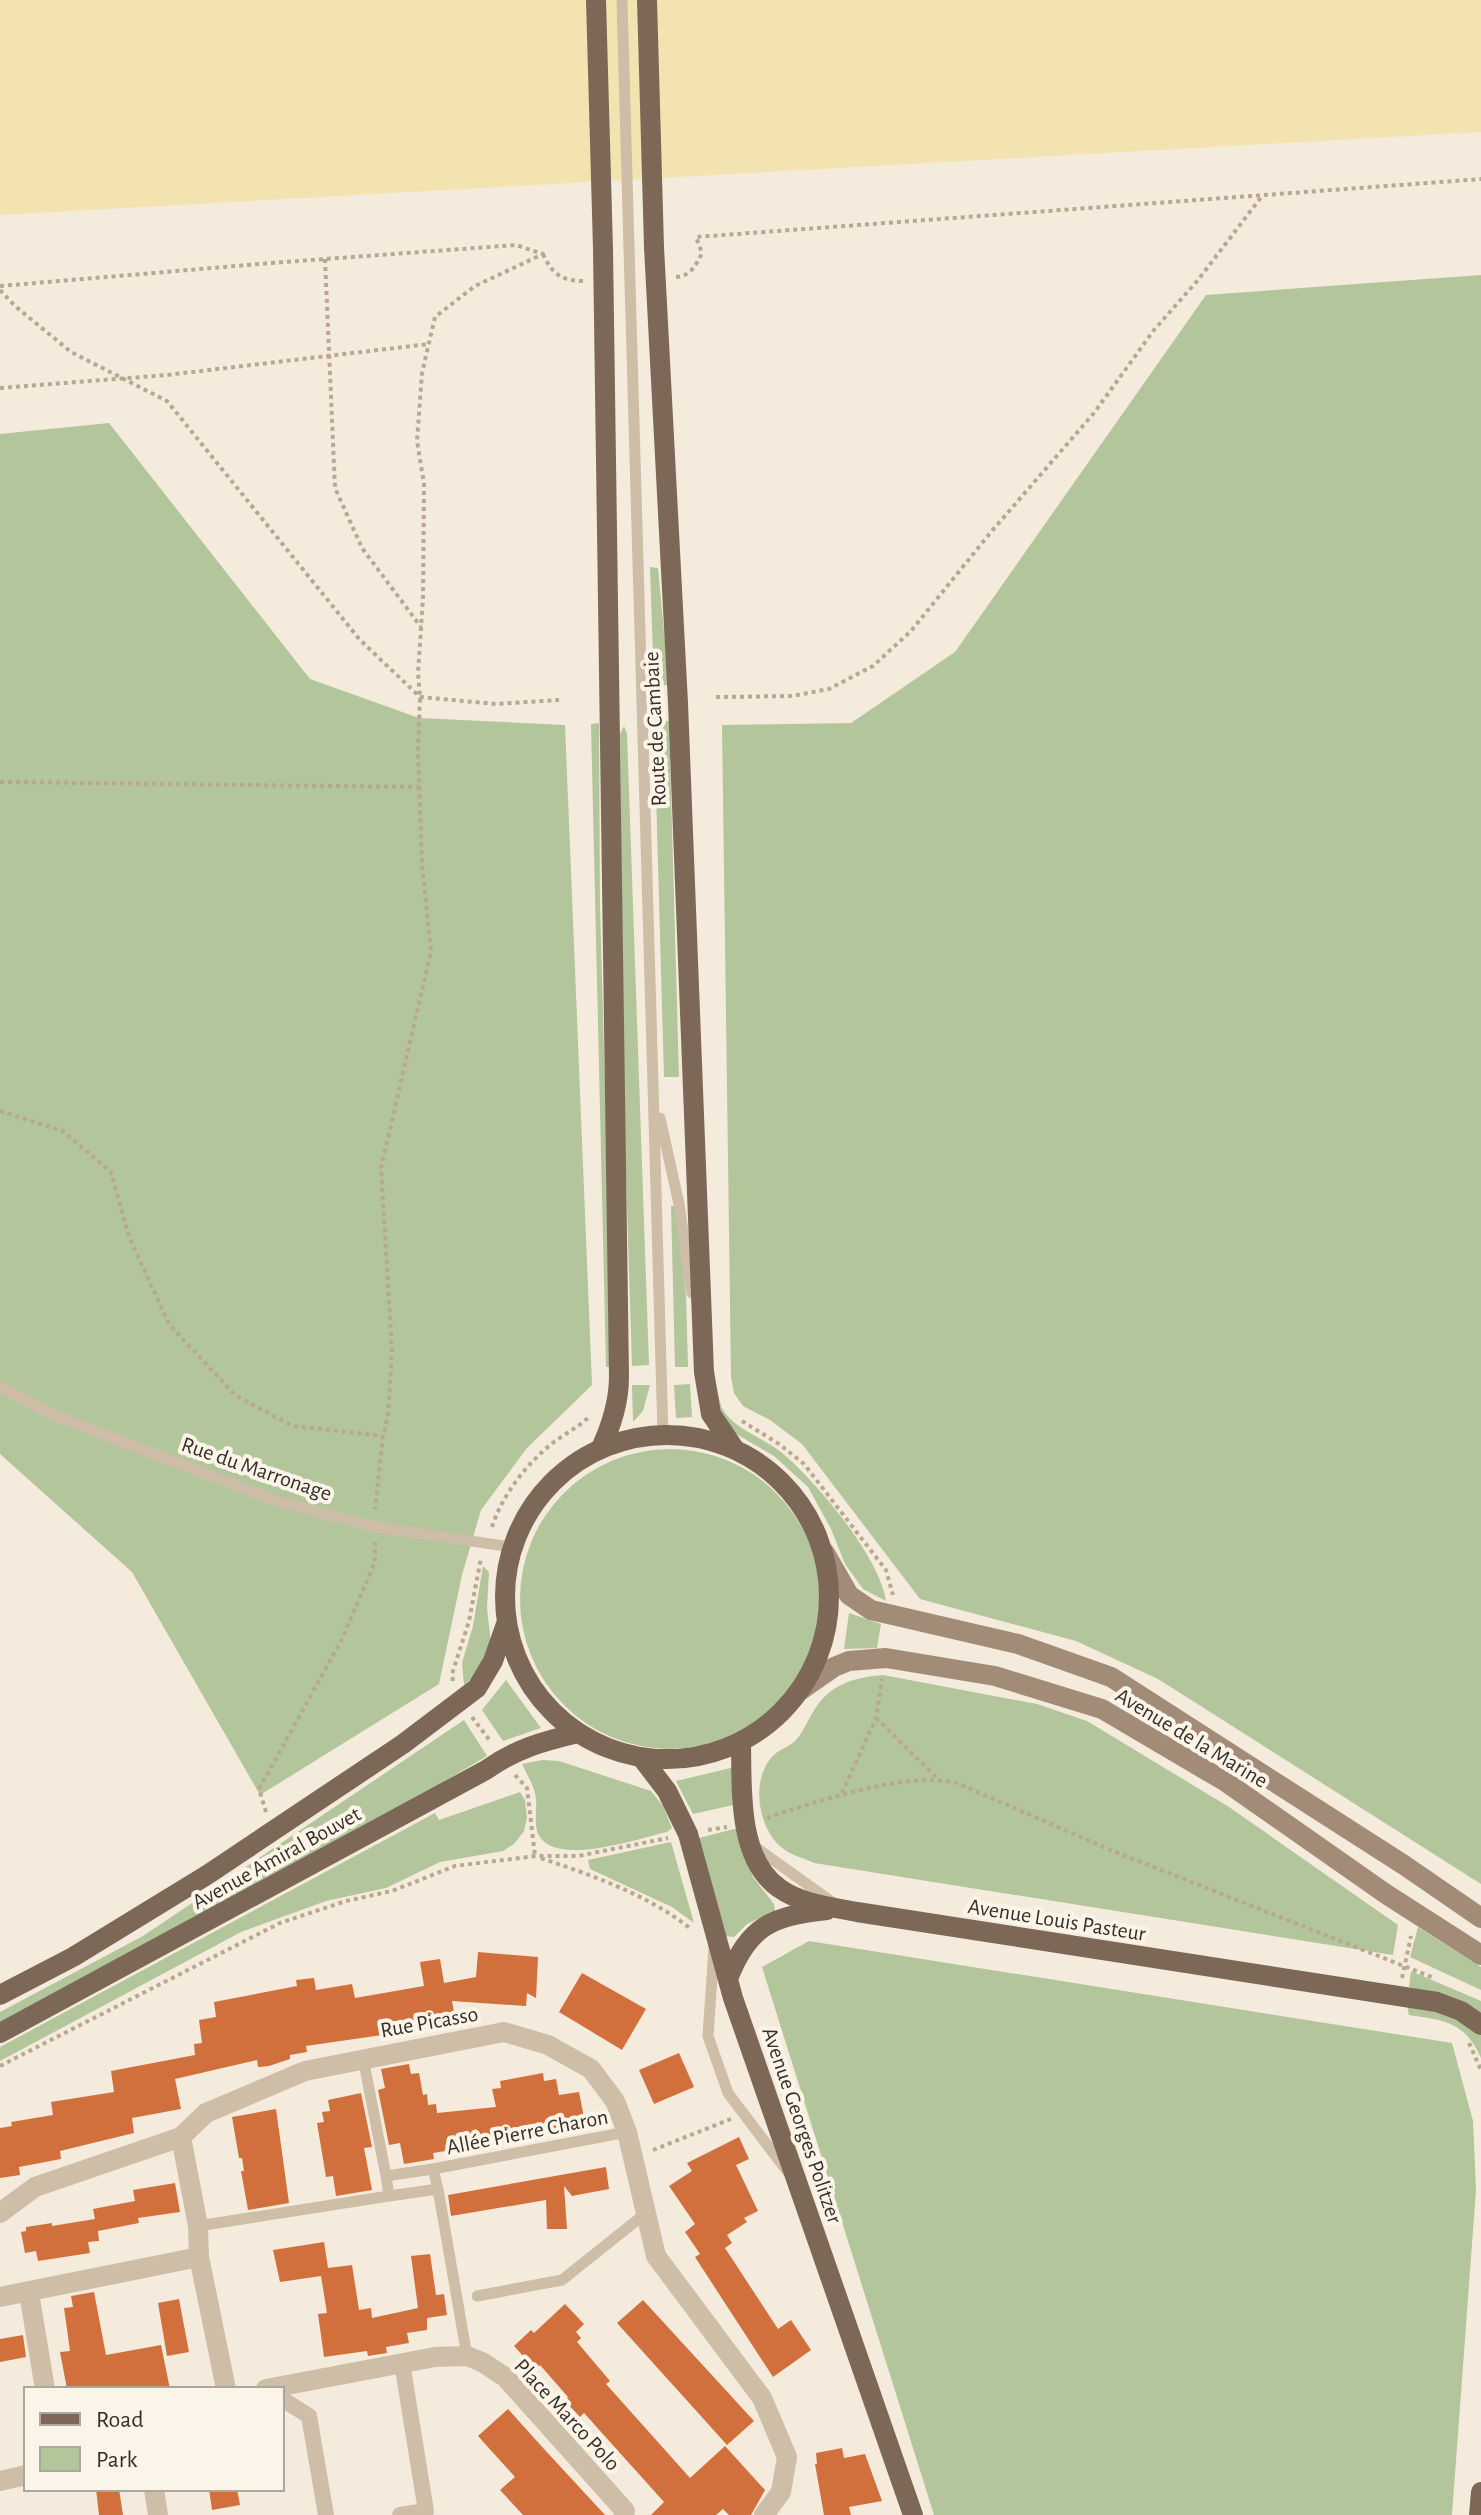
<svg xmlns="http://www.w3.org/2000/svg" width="1481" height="2515" font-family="'Alegreya Sans',sans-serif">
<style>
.green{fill:#b3c59a}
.sand{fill:#f3e3b0}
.building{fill:#d1703d}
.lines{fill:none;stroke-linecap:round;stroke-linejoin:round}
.path{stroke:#baa790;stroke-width:4;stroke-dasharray:4 4;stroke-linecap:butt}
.service{stroke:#cebda7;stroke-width:11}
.pedestrian{stroke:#cebda7;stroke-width:16}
.minor{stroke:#cebda7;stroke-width:20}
.secondary{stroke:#a28b77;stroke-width:20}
.primary{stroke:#7d6858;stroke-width:20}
.service-bridge{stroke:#cebda7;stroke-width:11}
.primary-bridge{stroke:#7d6858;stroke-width:20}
.labels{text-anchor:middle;stroke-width:8;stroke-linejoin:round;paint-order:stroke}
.street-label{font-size:22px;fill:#3a2f28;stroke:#fbf5e9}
</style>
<rect width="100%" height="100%" fill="#f5ebdc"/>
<!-- green -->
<path class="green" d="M1481,275V1884L1158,1679L1076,1641L920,1599L802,1444L770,1420L743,1406L734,1393L731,1377L722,725L851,723L955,652L1206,295Z
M109,423L310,679L419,718L565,725L592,1385L527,1448L481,1510L462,1575L439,1684L260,1795L132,1572L0,1454V434Z
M650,567L658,568L669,685L654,686Z
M669,721L679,1077H664L654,722Z
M599,723L600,906L613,1367H606L591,724Z
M624,726L627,734L649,1365L632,1366L623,1079L620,734Z
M671,1206H676L686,1294L688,1367H675Z
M690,1384L692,1417L676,1418L674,1385Z
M716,1384C718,1392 719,1401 722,1408C733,1429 764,1438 781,1452C815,1480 880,1557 886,1601L863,1589L845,1564L831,1529L808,1487L774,1456L726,1428L716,1412Z
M632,1385H650L643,1411L633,1422Z
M520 1599a150 150 0 1 1 300 0a150 150 0 1 1-300 0Z
M483,1566L489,1572L487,1608L491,1644L477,1674L464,1685L462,1663L473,1626Z
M849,1613L881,1624L877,1648L844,1649Z
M883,1675L1037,1704L1087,1721L1229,1807L1398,1925L1393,1955L814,1863C804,1858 790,1855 781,1847C758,1827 751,1782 771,1758C777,1750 789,1747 796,1740C804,1731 808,1719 815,1709C830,1684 856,1677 883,1675Z
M506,1680L541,1728L503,1741L482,1710Z
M464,1720L487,1756L384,1817L0,2026V2012L143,1936Z
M542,1760L559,1761L651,1791L663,1806L672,1828L667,1832C639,1838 550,1870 537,1831C534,1820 538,1805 535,1793C533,1784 526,1773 522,1764Z
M735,1767L733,1805L693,1814L676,1781Z
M520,1792L525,1800L527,1818L524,1831L514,1844L503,1851L440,1862L386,1888L326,1901L241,1932L0,2061V2047L435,1813L439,1820Z
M738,1828L753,1877L774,1904L775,1911L747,1924L734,1937L724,1936L699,1838Z
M671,1842L694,1923L672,1907L590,1869L588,1860Z
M1418,1927L1481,1967V1990L1410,1957Z
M809,1941L1452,2043L1473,2121L1476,2190L1452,2515H934L762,1967Z
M1411,1971L1481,2001V2013L1457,2001L1409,1987Z
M1407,2006C1439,2010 1457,2013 1481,2035V2058C1465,2022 1444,2020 1409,2015Z"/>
<!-- sand -->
<path class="sand" d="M0,0H1481V132L0,215Z"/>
<!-- building -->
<path class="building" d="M478,1952L538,1957L536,1998L527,1993L526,2006L452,2001L454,2012L417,2017L418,2021L381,2026L382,2035L306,2046L307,2052L290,2055V2059L269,2066L258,2067L257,2060L175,2079L181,2109L132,2118L134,2133L60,2151L61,2159L19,2167L20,2175L0,2178V2128L12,2126L11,2122L53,2115L51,2102L114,2092L111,2071L195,2055L194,2044L202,2043L199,2020L216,2017L214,2002L297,1986L296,1980L314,1978L316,1990L352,1984L355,1998L424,1986L420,1962L440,1959L444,1983L476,1977Z
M582,1973L646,2009L622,2050L559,2012Z
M679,2053L694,2087L654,2104L639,2070Z
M409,2064L411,2074L419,2073L423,2095L427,2094L428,2105L436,2104L437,2113L496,2107L492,2089L501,2088L500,2081L543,2073L544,2081L556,2079L559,2095L579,2092L586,2128L433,2153L434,2159L404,2164L400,2143L389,2145L378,2090L385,2088L381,2069Z
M361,2093L372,2147L364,2148L372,2190L336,2196L333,2176L326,2177L317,2123L324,2122L322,2112L330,2111L328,2100Z
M276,2109L289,2203L248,2210L241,2171H244L242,2158H239L232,2117Z
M739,2137L749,2159L736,2165L758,2211L744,2218L747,2222L727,2235L732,2243L725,2248L778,2329L791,2320L811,2350L773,2377L695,2257L700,2254L685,2232L695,2224L669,2186L692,2171L687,2163Z
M606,2167L609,2189L572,2196L564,2186L567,2229H547L546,2200L451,2216L448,2195Z
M175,2183L180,2212L138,2218L139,2223L98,2231L99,2241L88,2242L90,2253L38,2261L36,2251L25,2253L21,2232L26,2231V2227L52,2223V2226L95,2219L93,2209L135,2201L133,2190Z
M324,2242L328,2268L352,2265L359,2310L371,2308L372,2318L418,2308L411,2256L430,2254L436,2295L444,2294L447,2315L427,2318V2330L407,2333L409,2343L386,2347L387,2353L368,2356L367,2351L324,2357L318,2314L327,2313L321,2276L280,2282L273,2250Z
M94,2292L106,2355L161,2345L170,2389H67L60,2352L70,2351L64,2308L73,2307L71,2296Z
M179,2299L189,2352L167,2356L158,2303Z
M643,2300L754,2421L727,2445L617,2323Z
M565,2304L584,2324L576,2332L581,2338L577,2342L610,2381L606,2384L690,2478L725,2446L765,2490L751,2515H729L723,2509L716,2515H651L664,2502L584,2413L580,2417L565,2401L568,2397L540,2365L536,2370L514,2346L531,2330L534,2333Z
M23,2335L26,2357L0,2362V2339Z
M508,2409L544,2449L605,2515H523L500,2490L515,2477L478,2436Z
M842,2448L844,2458L865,2454L882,2501L849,2507L851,2515H824L815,2464H817L816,2453Z
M96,2489H119L123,2515H99Z
M209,2489H237L240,2505L212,2510Z"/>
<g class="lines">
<!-- path -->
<path class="path" d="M543,254C552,274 562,281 583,281
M325,259L335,488L362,548L421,627
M676,277C691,276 696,265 702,253L696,237L1481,179
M0,286L271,263L516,245L543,254L475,286L435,317L422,373L417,441L424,484L423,598L418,673L420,697L418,750L422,865L431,951L381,1168L392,1351L388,1415L383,1436L375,1509
M0,290L15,306L71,352L167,401L360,640L420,697L496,704L559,700
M0,388L167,375L429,344
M716,697L792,696L829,689L873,666L911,631L991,532L1094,413L1154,330L1198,280L1262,196
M0,782L420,787
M0,1111L63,1131L111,1172L129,1237L169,1324L236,1396L293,1426L383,1436
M742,1421L779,1444L804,1464L886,1570L893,1595
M492,1527C502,1495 528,1462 554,1442C566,1433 579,1427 590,1416
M453,1681L452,1674L469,1621L481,1558
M472,1717L491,1742
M876,1718L937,1778
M515,1775L527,1788L535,1856
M842,1793L876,1718L882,1679
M266,1812L259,1789L341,1641L375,1562V1542
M767,1818C818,1801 905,1771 957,1783L1108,1849L1434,1978
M708,1830L727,1827
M541,1858C593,1876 647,1894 691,1929
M1402,1978L1411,1936
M1469,2043L1481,2070
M0,2066L280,1923L346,1901L392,1891L455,1866L535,1856H578L668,1838
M653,2150L731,2119"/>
<!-- service -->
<path class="service" d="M629,248L663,1434
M660,1118L679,1204L692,1293
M0,1387L56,1416L276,1501L375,1527L512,1547
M755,1847L832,1902
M714,1948L708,2036L728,2093L787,2171
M363,2058L386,2176
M433,2169L627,2132
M438,2189L389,2196L386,2176L433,2169L438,2189L467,2356
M198,2226L389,2196
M477,2296L562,2280L646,2213"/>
<!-- pedestrian -->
<path class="pedestrian" d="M282,2399L309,2416L326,2515
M400,2515L426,2511L402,2363"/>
<!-- minor -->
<path class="minor" d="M181,2137L198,2226L199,2257L226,2389
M0,2213L35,2187L181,2137L206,2113L305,2071L504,2032L548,2045L591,2069L615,2101L627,2132L656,2256L762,2398L787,2457L781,2492L764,2515
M29,2293L45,2389
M0,2297L199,2257
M266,2389L435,2357L467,2356L482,2362L505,2377L625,2511L624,2515
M0,2481L26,2475
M154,2489L158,2515"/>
<!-- secondary -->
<path class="secondary" d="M825,1553L849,1595L871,1610L1018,1644L1111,1677L1404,1865L1481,1918
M801,1690L834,1667L849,1661L886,1658L995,1676L1102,1709L1226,1782L1386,1894L1481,1955"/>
<!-- primary -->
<path class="primary" d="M654,247L678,703L704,1372L711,1414L734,1448
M505 1597a162 162 0 1 1 324 0a162 162 0 1 1-324 0Z
M601,1448C612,1424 619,1402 619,1376L603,249
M741,1742C742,1787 737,1859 779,1888C801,1904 832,1907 857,1912L1437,2002L1461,2011L1481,2025
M641,1757L667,1791L688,1834L733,1998L913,2515
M728,1979C748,1926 772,1916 827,1910
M0,1995L73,1957L207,1875L403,1744L477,1688L493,1661L506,1624
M0,2033L486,1770C515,1749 544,1741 578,1733
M1479,2515L1481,2492"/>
<!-- service-bridge -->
<path class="service-bridge" d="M622,0L629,248"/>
<!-- primary-bridge -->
<path class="primary-bridge" d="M596,0L603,249
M647,0L654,247"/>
</g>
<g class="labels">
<!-- street labels -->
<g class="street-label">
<text transform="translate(654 729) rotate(-93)" y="8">Route de Cambaie</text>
<text transform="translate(257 1468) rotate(19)" y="8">Rue du Marronage</text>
<text transform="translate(1192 1737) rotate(31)" y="8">Avenue de la Marine</text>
<text transform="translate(276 1857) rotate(-29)" y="8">Avenue Amiral Bouvet</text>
<text transform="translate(1057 1919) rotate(9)" y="8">Avenue Louis Pasteur</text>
<text transform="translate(429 2021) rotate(-10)" y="8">Rue Picasso</text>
<text transform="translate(803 2125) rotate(71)" y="8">Avenue Georges Politzer</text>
<text transform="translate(527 2131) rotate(-11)" y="8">Allée Pierre Charon</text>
<text transform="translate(568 2414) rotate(47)" y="8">Place Marco Polo</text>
</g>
</g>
<!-- legend -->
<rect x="24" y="2387" width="260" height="104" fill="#fbf5e9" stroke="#aea69c" stroke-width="2"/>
<rect x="40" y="2413" width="40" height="12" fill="#7d6858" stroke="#aea69c" stroke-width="2"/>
<text x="96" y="2427" font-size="24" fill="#3a2f28">Road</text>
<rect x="40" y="2447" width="40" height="24" fill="#b3c59a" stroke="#aea69c" stroke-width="2"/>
<text x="96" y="2467" font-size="24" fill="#3a2f28">Park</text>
</svg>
